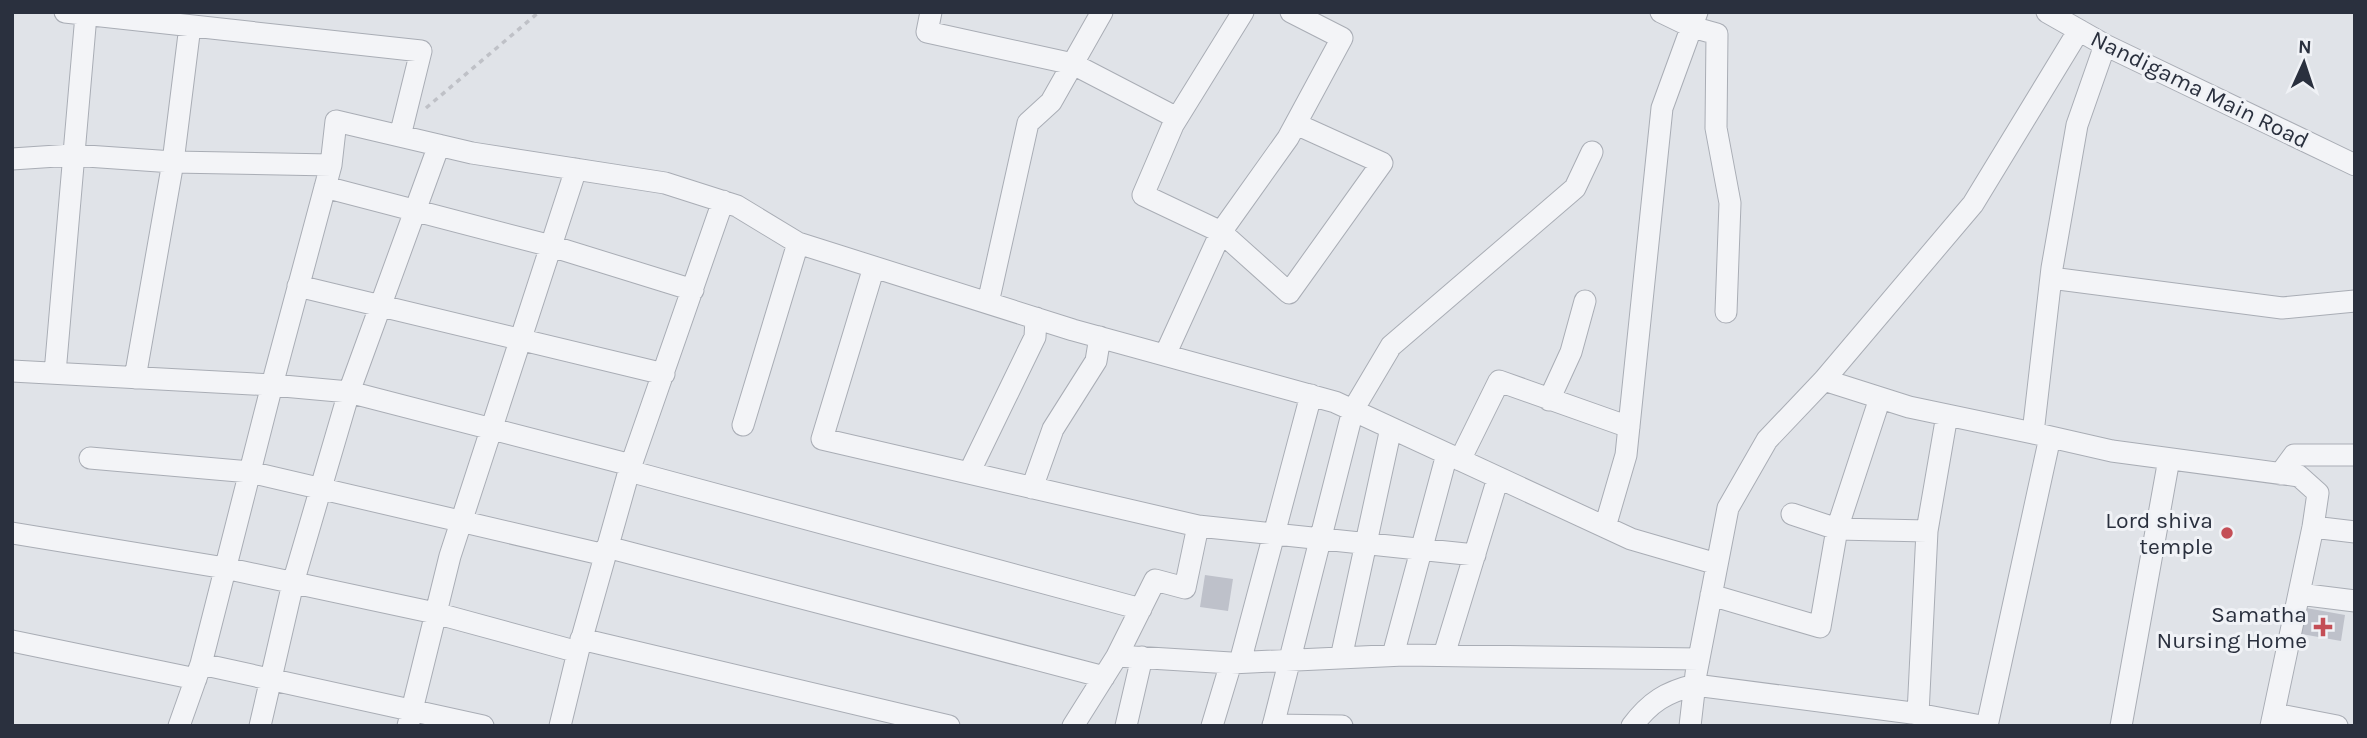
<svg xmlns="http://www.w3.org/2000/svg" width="2367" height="738" font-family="Karla,sans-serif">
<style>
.building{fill:#bec1ca}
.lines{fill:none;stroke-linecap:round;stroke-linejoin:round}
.minor-casing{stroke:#a9adb5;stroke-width:23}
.path{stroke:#bfc1c7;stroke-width:3.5;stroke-dasharray:5 5;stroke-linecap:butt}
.minor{stroke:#f3f4f7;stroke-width:21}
.poi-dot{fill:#c44e56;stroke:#f0f2f6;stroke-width:2.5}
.labels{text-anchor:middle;stroke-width:6;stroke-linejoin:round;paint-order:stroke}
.street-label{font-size:23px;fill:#2a303e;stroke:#f0f2f6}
.poi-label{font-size:23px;fill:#2a303e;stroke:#f0f2f6;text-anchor:end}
</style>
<rect width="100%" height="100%" fill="#e0e3e8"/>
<!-- building -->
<path class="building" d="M1205,575L1233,579L1228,611L1200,607Z
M2301,607L2345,615L2341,641L2296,633Z"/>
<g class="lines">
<!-- minor casing -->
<g class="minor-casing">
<path id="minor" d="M65,12L421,51L400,136
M931,12L927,32L1073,64L1177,118
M1291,12L1342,38L1288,138L1221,232L1289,293L1382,163L1296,124
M1661,12L1692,27L1717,34L1716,128L1730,203L1726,312
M2047,12L2105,45L2355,165
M2105,45L2077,125L2052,268L2033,433L2112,451L2299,476L2318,493L2313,527L2271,726
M12,159L72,155L173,162L331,165L336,121L472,153L665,183L737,206L798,243L1073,330L1335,402L1631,539L1717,564
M331,165L272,385L349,392L631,465
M325,187L551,246L693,290
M874,267L822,439L1198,526L1475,555
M2051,278L2282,308L2355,301
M298,286L664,374
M988,303L1028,123L1051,102L1102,12
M1165,355L1221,232L1143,195L1173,125L1243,12
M12,371L272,385L201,664L179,726
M55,373L86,15
M135,378L173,162L190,26
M1824,380L1909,407L2033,433
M1549,400L1571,352L1585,301
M743,425L798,243
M90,458L250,472L605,555
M1460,460L1499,381L1629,427
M629,471L1141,609
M969,473L1035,337L1036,318
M2280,474L2294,455H2355
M1032,488L1053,429L1096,361L1100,337
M1792,514L1837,529L1927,531
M1605,527L1626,455L1662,108L1697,12
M2313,527L2355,532
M12,533L225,568L435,613L578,652
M607,547L1104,677
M2299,594L2355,601
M1711,595L1820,627L1837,529L1880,398
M581,639L949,726
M12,641L196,679
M1393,655L1447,454
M1444,655L1498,478
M1117,656L1155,580L1185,588L1198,526
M1341,658L1391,428
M1240,662L1311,395
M201,664L483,726
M1918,714L1927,531L1947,415
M2274,714L2337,726
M1273,725L1342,726
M260,726L293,583L349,392L439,145
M408,726L450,556L576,169
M560,726L578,652L629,471L723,201
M1073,726L1117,656L1231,663L1404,655L1699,659
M1126,726L1142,657
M1212,726L1231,663
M1273,726L1353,410L1391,346L1575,188L1592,152
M1632,726C1650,702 1666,692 1695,685L1912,713L1981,726
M1690,726L1696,674L1728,508L1767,440L1824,380L1973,204L2079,30
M1987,726L2050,437
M2121,726L2169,459"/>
</g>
<!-- path -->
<path class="path" d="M426,108L539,12"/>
<!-- minor -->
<use href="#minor" class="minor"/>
</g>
<!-- markers -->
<g class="poi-dot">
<circle cx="2227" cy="533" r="7"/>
<path d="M2319.5 616.5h7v7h7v7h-7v7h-7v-7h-7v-7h7z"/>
</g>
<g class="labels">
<!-- street labels -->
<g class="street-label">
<text transform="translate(2200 89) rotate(26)" y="8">Nandigama Main Road</text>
</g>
<!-- poi labels -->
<g class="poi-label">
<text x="2213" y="528">Lord shiva<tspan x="2213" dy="26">temple</tspan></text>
<text x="2307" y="622">Samatha<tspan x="2307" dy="26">Nursing Home</tspan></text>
</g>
</g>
<!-- border -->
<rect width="2367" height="738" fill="none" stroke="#2a303e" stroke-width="28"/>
<!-- north arrow -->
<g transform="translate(2304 63) rotate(3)" stroke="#f0f2f6" stroke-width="5" paint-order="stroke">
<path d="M0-5L12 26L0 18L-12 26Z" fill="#2a303e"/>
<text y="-10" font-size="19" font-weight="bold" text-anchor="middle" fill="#2a303e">N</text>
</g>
</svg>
